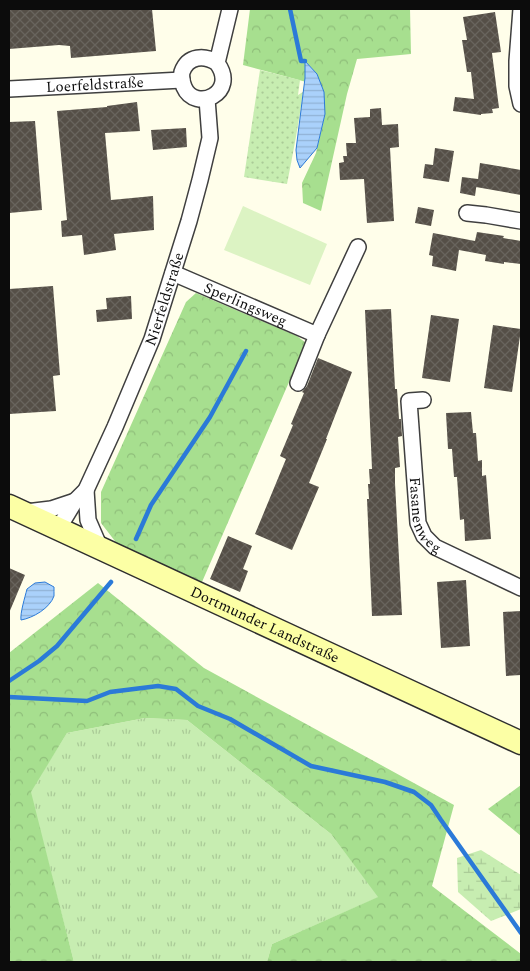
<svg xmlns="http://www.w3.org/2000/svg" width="530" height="971" font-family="Spectral,serif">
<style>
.grass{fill:url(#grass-tufts)}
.forest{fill:url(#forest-crowns)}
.wetland{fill:url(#wetland-marsh)}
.park{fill:url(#park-dots)}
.pitch{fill:#dcf3c3}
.water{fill:url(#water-rules);stroke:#2b7ad8}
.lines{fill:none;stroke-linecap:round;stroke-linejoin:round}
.stream{stroke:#2b7ad8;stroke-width:4.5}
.building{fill:url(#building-cross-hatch)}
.minor-casing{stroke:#3f3f3f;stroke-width:18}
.secondary-casing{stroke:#2e2e2e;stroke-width:25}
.minor{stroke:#fff;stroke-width:15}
.secondary{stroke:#fcffa5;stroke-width:22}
.labels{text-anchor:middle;stroke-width:5;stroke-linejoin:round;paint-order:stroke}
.street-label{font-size:15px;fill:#0c0c0c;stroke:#fff}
</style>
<defs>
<pattern id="grass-tufts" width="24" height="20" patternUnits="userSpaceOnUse" patternTransform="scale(1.25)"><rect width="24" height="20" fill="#c7edb1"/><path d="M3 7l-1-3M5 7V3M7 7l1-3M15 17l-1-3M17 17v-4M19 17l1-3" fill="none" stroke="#aaca97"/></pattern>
<pattern id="forest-crowns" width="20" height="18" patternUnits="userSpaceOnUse" patternTransform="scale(1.25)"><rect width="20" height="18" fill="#a7df8f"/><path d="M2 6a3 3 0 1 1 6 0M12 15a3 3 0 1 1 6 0" fill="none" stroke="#8fbe7a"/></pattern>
<pattern id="wetland-marsh" width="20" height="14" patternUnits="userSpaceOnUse" patternTransform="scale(1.25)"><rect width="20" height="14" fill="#c7edb1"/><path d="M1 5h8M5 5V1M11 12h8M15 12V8" fill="none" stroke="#aaca97"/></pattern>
<pattern id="park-dots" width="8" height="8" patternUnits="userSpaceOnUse" patternTransform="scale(1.25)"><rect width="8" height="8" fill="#c7edb1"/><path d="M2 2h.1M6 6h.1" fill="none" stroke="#aaca97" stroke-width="1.8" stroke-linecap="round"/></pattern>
<pattern id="water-rules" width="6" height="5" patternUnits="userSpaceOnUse" patternTransform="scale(1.25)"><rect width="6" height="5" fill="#aad1fb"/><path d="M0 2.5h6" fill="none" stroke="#91b2d6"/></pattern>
<pattern id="building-cross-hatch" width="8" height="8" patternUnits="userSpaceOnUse" patternTransform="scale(1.25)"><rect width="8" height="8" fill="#554f47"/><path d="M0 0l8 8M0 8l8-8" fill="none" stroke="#68645d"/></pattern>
</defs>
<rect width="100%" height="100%" fill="#fffeea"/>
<!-- grass -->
<path class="grass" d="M145,718L187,720L331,834L379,897L272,944L267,962H74L30,792L67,733Z"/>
<!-- forest -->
<path class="forest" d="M250,9H410L411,54L357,59L347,94L321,211L303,203L302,183L316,153L325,114L317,74L307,63L310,83L243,65Z
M196,293L297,336L306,343L202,582L118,545L101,523V492L186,302Z
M98,583L204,668L454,805L432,886L521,954V962H267L272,944L378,897L331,834L187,720L145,718L67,733L31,792L74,962H9V653Z
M521,785V836L488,809Z"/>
<!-- wetland -->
<path class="wetland" d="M481,850L521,875V909L491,921L458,892L457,858Z"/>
<!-- park -->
<path class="park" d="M260,70L300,80L298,95L303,92C299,123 293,153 287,184L244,177Z"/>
<!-- pitch -->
<path class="pitch" d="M243,206L327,244L310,285L224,250Z"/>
<!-- water -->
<path class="water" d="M305,61L317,74L324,92L325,114L317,148L300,168L297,160L296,150L305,78Z
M45,582L54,587C54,589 54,594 54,596C50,608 33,618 21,620C20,613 25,597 27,589L35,583Z"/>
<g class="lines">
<!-- stream -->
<path class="stream" d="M290,9L301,61H305
M136,539L151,505L210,417L246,351
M9,681L39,661L57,646L111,582
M9,697L87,701L110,692L158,686L176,689L198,706L230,719L311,766L385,782L414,792L431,805L441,820L521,933"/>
</g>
<!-- building -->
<path class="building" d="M9,9H152L156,51L71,58L70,46L59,45L9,49Z
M495,12L501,52L492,53L499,108L492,109L493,113L481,114V115L453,111L455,97L474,99L471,72H467L462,40H467L463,17Z
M137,102L140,131L105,133L111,200L153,196L154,230L114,234L116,250L84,255L82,235L62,237L61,221L67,220L57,111L107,107V106Z
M381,108L382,125L398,124L399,147L390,148L394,221L367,223L364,179L340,180L339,163L344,162L343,156H347L346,143H356L354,118L370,117V109Z
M35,121L42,210L9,213V122Z
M186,128L187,147L153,150L151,130Z
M435,148L454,151L449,182L423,178L425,164L433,165Z
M480,163L521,170V195L476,187L477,181L475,196L460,193L462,177L478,179Z
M418,207L434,210L431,226L415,223Z
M477,232L504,236L503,238L521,241V264L504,262V264L485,261L486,255L459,250L456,271L432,266L433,256L429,255L433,233L475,241Z
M53,286L60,375L53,376L56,411L9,414V289Z
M131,296L132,319L97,322L96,310L107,309L106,298Z
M391,309L395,389H397L399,419H401L402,436L398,437L400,467L395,468V483L402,615L372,616L367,499H369L368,484H370L369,469H372L365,310Z
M431,315L459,319L450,382L422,378Z
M493,325L521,329L512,392L484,388Z
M318,358L352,372L326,439H327L309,483L319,487L292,550L255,534L286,459L280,456L293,425L291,424L304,393L302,392L307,386Z
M471,412L473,433H476L478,461L482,460V476L486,475L491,539L465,541L464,519L460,520L457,477H454L452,449H448L446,413Z
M228,536L252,546L243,569L248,571L240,592L210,579Z
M9,568L25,575L9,613Z
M466,580L470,646L441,648L437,582Z
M521,611V675L506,676L503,612Z"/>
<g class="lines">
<!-- minor casing -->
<g class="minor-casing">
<g id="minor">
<path d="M217,63C205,55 188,55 182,72C181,77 182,82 184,87C195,113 239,93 217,63L230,9"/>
<path id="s1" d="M9,89L182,80"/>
<path d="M521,104L517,86V61L521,9"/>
<path d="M467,213L486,215L521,221"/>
<path id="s2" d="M173,273L317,335L298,383"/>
<path d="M317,335L358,247"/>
<path id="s3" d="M423,400L409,401L418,523L424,536L435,547L521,588"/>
<path d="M86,490L88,520L101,550"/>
<path d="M26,512L51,509L75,501"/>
<path id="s4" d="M58,529L75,501L86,490L115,427L152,339L189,221L200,180L210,138L207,99"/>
</g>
</g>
<!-- secondary casing -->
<g class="secondary-casing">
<g id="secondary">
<path id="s5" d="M9,506L521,743"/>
</g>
</g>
<!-- minor -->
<use href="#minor" class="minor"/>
<!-- secondary -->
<use href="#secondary" class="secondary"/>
</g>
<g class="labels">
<!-- street labels -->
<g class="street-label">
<text dy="5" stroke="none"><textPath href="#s1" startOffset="86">Loerfeldstraße</textPath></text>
<text dy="5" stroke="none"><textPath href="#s4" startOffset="255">Nierfeldstraße</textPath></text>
<text dy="5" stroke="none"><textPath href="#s2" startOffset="79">Sperlingsweg</textPath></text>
<text dy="5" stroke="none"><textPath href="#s3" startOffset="131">Fasanenweg</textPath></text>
<text dy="5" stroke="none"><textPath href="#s5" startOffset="282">Dortmunder Landstraße</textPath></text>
</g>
</g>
<!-- border -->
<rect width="530" height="971" fill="none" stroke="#0c0c0c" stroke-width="20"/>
</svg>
